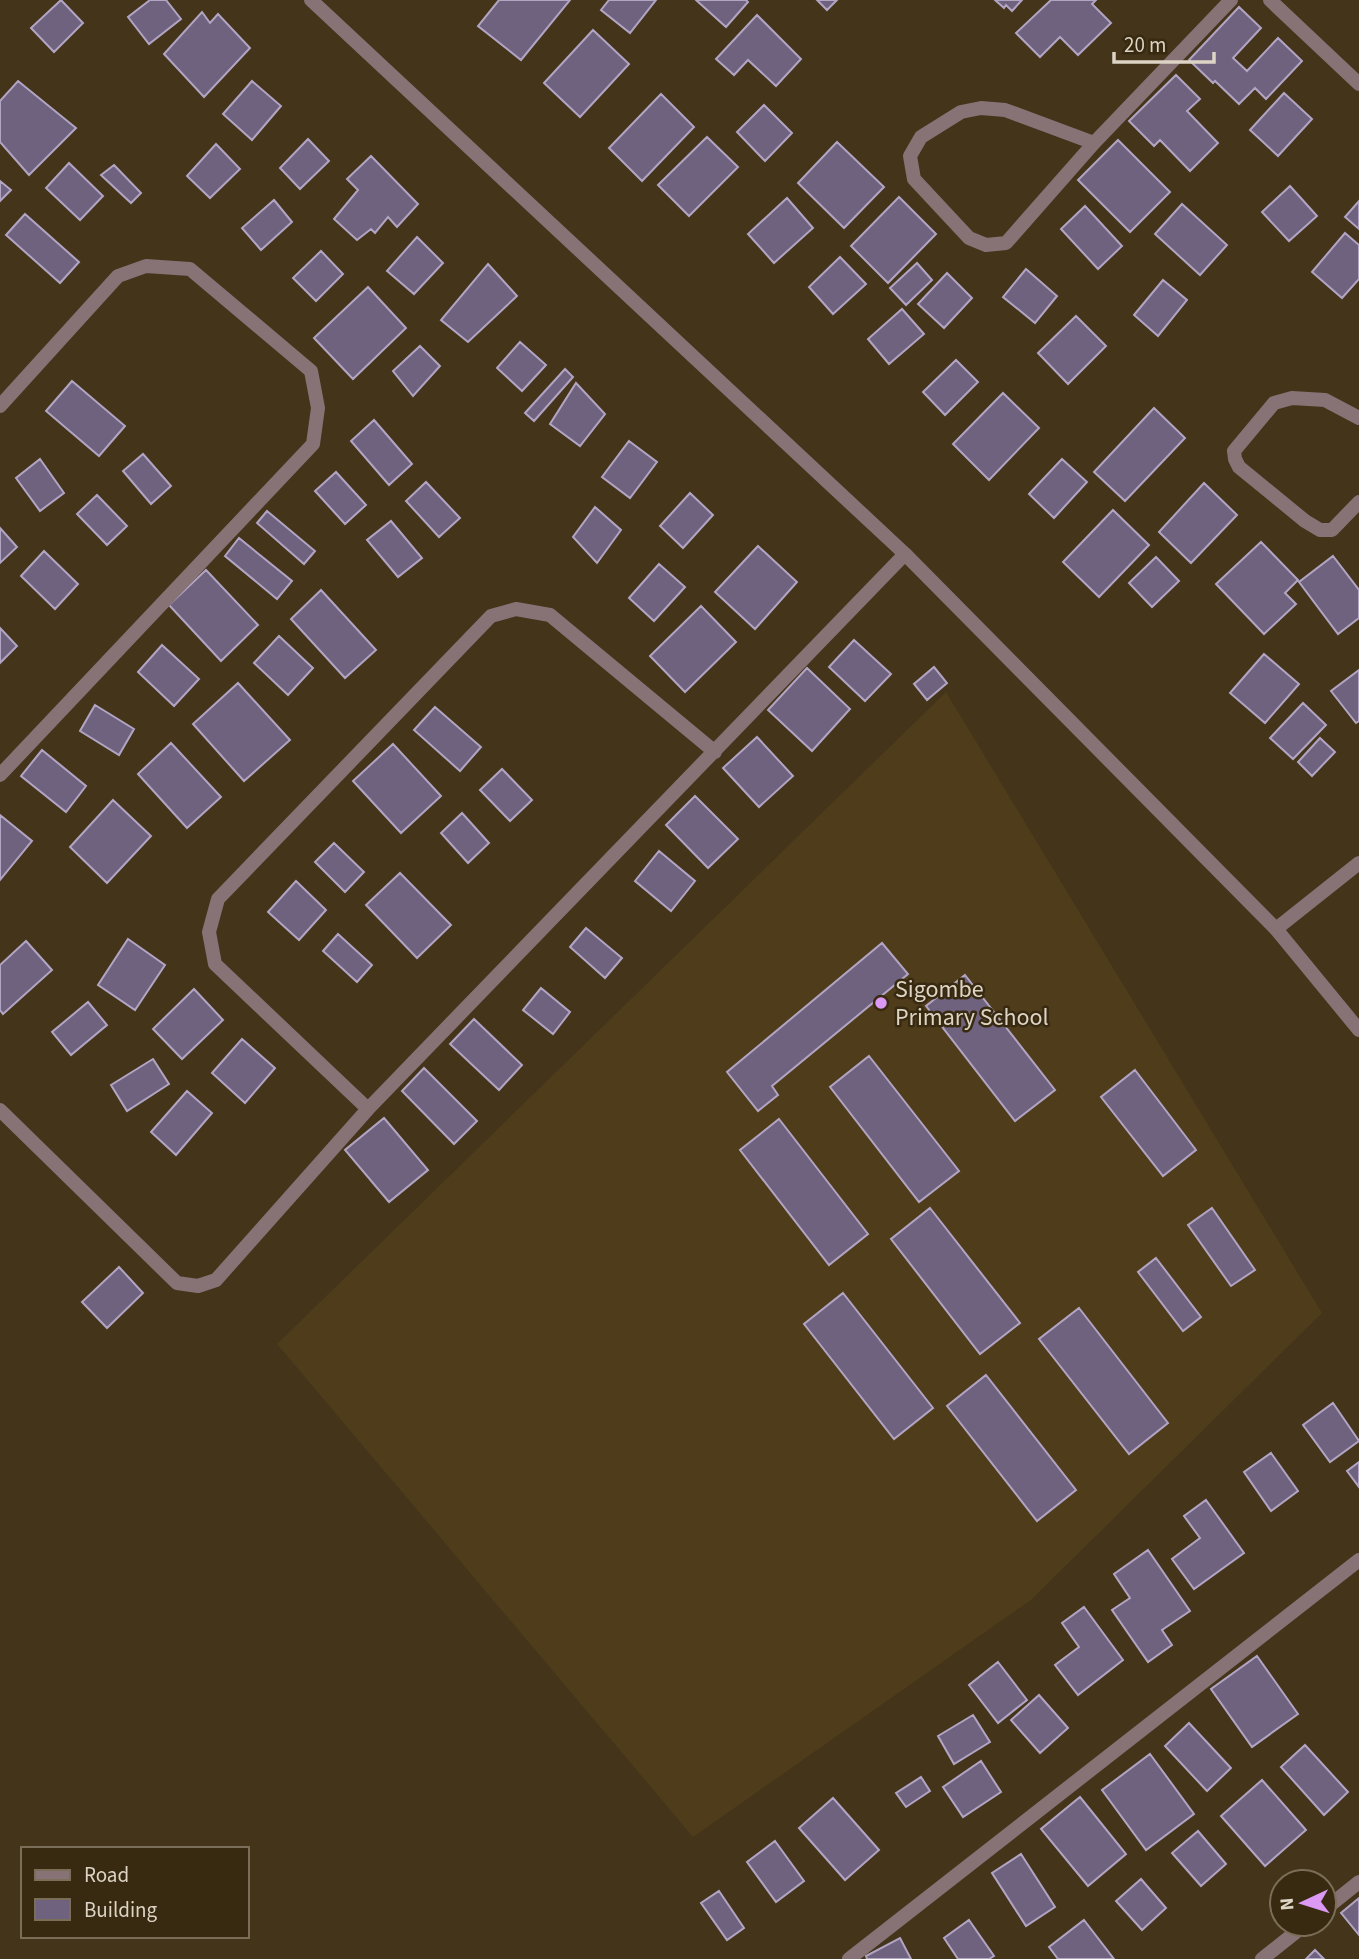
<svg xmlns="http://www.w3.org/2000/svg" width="1359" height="1959" font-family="'Source Sans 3',sans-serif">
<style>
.built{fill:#4f3c1b}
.building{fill:#6e627e;stroke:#b2a5c4;stroke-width:2}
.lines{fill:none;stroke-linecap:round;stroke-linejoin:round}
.minor{stroke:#877276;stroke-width:14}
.tertiary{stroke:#877276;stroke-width:14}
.poi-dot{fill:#dc99f4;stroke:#382a10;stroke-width:2.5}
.labels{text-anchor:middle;stroke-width:5;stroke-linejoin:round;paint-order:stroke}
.poi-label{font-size:24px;fill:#ddd4c5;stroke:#382a10;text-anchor:start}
</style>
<rect width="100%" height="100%" fill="#43341a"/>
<!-- built -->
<path class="built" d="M946,692L1322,1313L1031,1600L693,1837L277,1344Z"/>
<!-- building -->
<path class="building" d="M61,0L83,23L54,52L31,28Z
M150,0H166L181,19L149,44L128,17Z
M499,0H570L521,60L478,26Z
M609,0H656L630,33L601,10Z
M696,0H746L748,2L726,27Z
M817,0H837L827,10Z
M995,0H1022L1012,11L1006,5L1004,8Z
M1051,0H1096L1092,4L1111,23L1078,55L1060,37L1040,57L1016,33Z
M1239,7L1261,28L1233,58L1247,71L1278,38L1302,61L1266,99L1255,88L1239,104L1215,81L1213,83L1189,60Z
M202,12L210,23L218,14L250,48L204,97L164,54Z
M757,15L801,59L776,86L748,60L734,75L716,59Z
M593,30L629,64L580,117L544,83Z
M1176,75L1200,99L1187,111L1218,143L1190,171L1160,140L1154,146L1129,121Z
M18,81L76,128L29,175L0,142V101Z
M252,81L281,106L252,140L223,114Z
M1284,93L1312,119L1278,156L1250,130Z
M661,94L694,127L642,181L609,148Z
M764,105L792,133L765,161L737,132Z
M707,137L738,167L689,216L658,185Z
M308,139L329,161L300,189L280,168Z
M1118,140L1170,192L1130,232L1078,180Z
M837,142L884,187L844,228L798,183Z
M216,144L240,169L210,198L187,176Z
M371,156L418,204L397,227L388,217L375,233L371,229L357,240L334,219L358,190L347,179Z
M69,163L103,196L80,220L46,188Z
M114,165L141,193L131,203L101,175Z
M0,181L11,190L0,201Z
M1290,186L1317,216L1289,241L1262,212Z
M899,197L936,234L888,283L851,246Z
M787,198L813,228L774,263L748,234Z
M274,200L292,222L261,250L242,228Z
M1359,201V229L1345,217Z
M1182,204L1227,245L1200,275L1155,234Z
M1085,206L1122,246L1098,269L1061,229Z
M25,214L79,262L60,283L6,235Z
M1345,233L1359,245V279L1342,298L1312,272Z
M417,237L443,263L414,294L387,271Z
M321,251L343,274L316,301L293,278Z
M840,257L866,284L833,314L809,287Z
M917,263L932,280L906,305L890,288Z
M488,264L517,296L468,342L441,320Z
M1026,269L1057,296L1035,323L1003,297Z
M947,273L972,298L944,328L918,304Z
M1163,280L1187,300L1158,336L1134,315Z
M368,287L406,328L353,379L314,338Z
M902,309L924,334L889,364L868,339Z
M1076,316L1106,346L1068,384L1038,353Z
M520,342L546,365L522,391L497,368Z
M420,346L440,366L413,396L393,371Z
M956,360L978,382L945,415L923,392Z
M565,369L573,377L534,421L525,413Z
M72,381L125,426L99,456L46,411Z
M576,383L605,414L580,446L550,424Z
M1003,393L1039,428L989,480L953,444Z
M1154,408L1185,438L1125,501L1094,472Z
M374,420L412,464L389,485L351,441Z
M629,441L657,462L630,498L602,477Z
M143,454L171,486L151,504L123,471Z
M40,459L64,493L40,511L16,478Z
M1062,459L1087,482L1054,518L1029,494Z
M336,472L366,505L345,524L315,491Z
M426,482L460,518L439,537L406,501Z
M1204,483L1237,515L1191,563L1159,532Z
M690,493L713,515L683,548L660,526Z
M97,495L127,526L107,545L77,514Z
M595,507L621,530L597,563L573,537Z
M1113,510L1149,545L1099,597L1063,562Z
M267,511L315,551L304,564L257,523Z
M391,521L422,558L398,577L367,540Z
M0,528L17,547L0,563Z
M239,538L292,581L277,599L225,556Z
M1261,542L1298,580L1285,593L1296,604L1264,634L1216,584Z
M758,546L797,582L755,629L715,592Z
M44,551L78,584L55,609L21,576Z
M1333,556L1359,590V618L1338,634L1299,582Z
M1156,557L1179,581L1152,607L1129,583Z
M659,564L685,587L654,621L629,598Z
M206,570L258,625L221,661L169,605Z
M321,590L376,650L345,678L291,619Z
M701,606L736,642L685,692L650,656Z
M0,628L17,646L0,663Z
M279,636L313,668L288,695L254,663Z
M854,640L891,674L865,701L829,667Z
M162,645L199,679L174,706L138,672Z
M1264,654L1299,684L1265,723L1230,693Z
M934,667L947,683L927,700L914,684Z
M807,668L850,709L812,751L768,710Z
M1359,670V721L1356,723L1331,691Z
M238,683L290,740L244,781L193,724Z
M1303,703L1326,725L1293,759L1270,738Z
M95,705L134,729L119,755L80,731Z
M435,707L481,747L460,771L414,730Z
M757,737L793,776L759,807L723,768Z
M1320,738L1335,752L1312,776L1298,762Z
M171,743L221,797L187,828L138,774Z
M393,744L441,796L401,833L353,781Z
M42,750L86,786L66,812L21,776Z
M502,769L532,800L510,821L480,790Z
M695,796L738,839L708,868L666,825Z
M113,800L151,836L107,883L70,847Z
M462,813L489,843L468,863L441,833Z
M0,815L32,841L0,880Z
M334,843L364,872L345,892L315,862Z
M659,851L695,881L671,911L635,881Z
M400,873L451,925L417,958L366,905Z
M296,881L326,910L299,940L268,912Z
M586,928L622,958L605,978L570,947Z
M338,934L372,965L357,982L323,951Z
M128,939L165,965L135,1010L98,985Z
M26,941L52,970L3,1014L0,1010V965Z
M882,943L908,974L772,1086L778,1095L758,1111L727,1072Z
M965,975L1055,1090L1015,1121L926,1006Z
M541,988L570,1012L553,1034L523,1010Z
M194,989L223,1020L182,1059L153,1029Z
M88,1002L107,1025L71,1055L52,1032Z
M474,1019L522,1065L499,1090L450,1044Z
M242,1039L275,1068L245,1103L212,1073Z
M869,1056L959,1171L919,1202L830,1087Z
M153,1059L169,1084L127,1111L111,1085Z
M424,1068L477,1121L454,1144L402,1091Z
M1135,1070L1196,1150L1163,1176L1101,1097Z
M187,1091L212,1113L176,1155L151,1132Z
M384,1118L428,1170L389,1202L345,1150Z
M779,1119L868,1234L829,1265L740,1150Z
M930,1208L1020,1323L980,1354L891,1239Z
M1212,1208L1255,1270L1231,1286L1188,1225Z
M1156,1258L1201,1317L1183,1331L1138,1272Z
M119,1267L143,1293L107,1328L82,1302Z
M843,1293L933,1408L894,1439L804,1324Z
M1079,1308L1168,1423L1129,1454L1039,1339Z
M986,1375L1076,1490L1037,1521L947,1406Z
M1333,1403L1359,1441L1330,1462L1303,1425Z
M1271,1453L1298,1491L1271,1511L1244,1472Z
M1359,1462V1487L1347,1471Z
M1206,1500L1244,1553L1194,1589L1172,1559L1200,1538L1184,1516Z
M1148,1550L1190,1611L1162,1630L1172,1645L1148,1662L1112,1610L1130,1598L1114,1574Z
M1084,1607L1123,1660L1078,1695L1055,1665L1079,1647L1062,1623Z
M1257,1656L1298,1714L1252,1747L1211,1689Z
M998,1662L1027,1700L998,1723L969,1685Z
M1039,1695L1068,1728L1040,1753L1011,1720Z
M973,1715L990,1742L954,1764L938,1736Z
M1189,1723L1231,1768L1207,1791L1165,1746Z
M1305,1745L1348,1792L1324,1815L1281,1767Z
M1150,1754L1194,1814L1146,1850L1102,1790Z
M981,1761L1001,1792L963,1817L943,1787Z
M921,1777L930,1791L906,1807L896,1793Z
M1262,1780L1306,1830L1265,1866L1221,1816Z
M1080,1797L1126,1854L1088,1886L1041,1829Z
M833,1798L879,1850L845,1880L799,1828Z
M1198,1831L1226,1864L1201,1886L1172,1853Z
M775,1841L804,1881L776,1902L747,1862Z
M1021,1854L1055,1907L1026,1926L992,1873Z
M1141,1879L1166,1908L1142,1930L1116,1901Z
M719,1891L744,1928L727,1940L701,1903Z
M1359,1898V1935L1341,1913Z
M969,1920L994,1956L989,1959H958L944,1938Z
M1084,1920L1114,1959H1058L1049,1947Z
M900,1938L911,1959H867L866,1956Z
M1315,1950L1324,1959H1306Z"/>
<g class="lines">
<!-- minor -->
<path class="minor" d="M1270,0L1359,84
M1094,143L1005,110L981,108L961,112L921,137L910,156L914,179L969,238L986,245L1006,243L1094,143L1231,0
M0,406L118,276L146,266L190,269L311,371L318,408L313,444L0,775
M1359,418L1325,400L1292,398L1274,403L1234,451L1235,459L1239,467L1305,521L1320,530H1332L1359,502
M1276,929L1359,863
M368,1109L215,964L209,932L218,899L491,616L516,609L550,615L715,752
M0,1110L177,1283L198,1286L216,1280L368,1109L905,554
M1324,1910L1359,1882
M849,1959L1359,1560
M1262,1959L1306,1924"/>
<!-- tertiary -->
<path class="tertiary" d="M311,0L905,554L1276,929L1359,1030"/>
</g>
<!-- markers -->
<circle class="poi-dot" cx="881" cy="1003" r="7"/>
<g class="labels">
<!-- poi labels -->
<g class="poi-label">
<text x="895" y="997">Sigombe<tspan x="895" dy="28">Primary School</tspan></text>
</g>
</g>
<!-- legend -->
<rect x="21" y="1847" width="228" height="91" fill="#382a10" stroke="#7a6e58" stroke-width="2"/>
<rect x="35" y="1870" width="35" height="10" fill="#877276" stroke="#7a6e58" stroke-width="2"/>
<text x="84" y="1882" font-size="21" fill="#ddd4c5">Road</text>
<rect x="35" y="1899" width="35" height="21" fill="#6e627e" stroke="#7a6e58" stroke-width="2"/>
<text x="84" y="1917" font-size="21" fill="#ddd4c5">Building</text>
<!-- north arrow -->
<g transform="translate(1303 1903) rotate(266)"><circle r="33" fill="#382a10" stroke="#7a6e58" stroke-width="2"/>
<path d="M0-5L12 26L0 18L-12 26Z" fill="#dc99f4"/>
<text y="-10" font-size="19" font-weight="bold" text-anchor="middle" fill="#ddd4c5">N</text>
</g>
<!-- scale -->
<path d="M1114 52v10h100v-10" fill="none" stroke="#ddd4c5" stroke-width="3.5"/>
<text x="1124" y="52" font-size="21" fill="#ddd4c5" stroke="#382a10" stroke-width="5" paint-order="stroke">20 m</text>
</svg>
